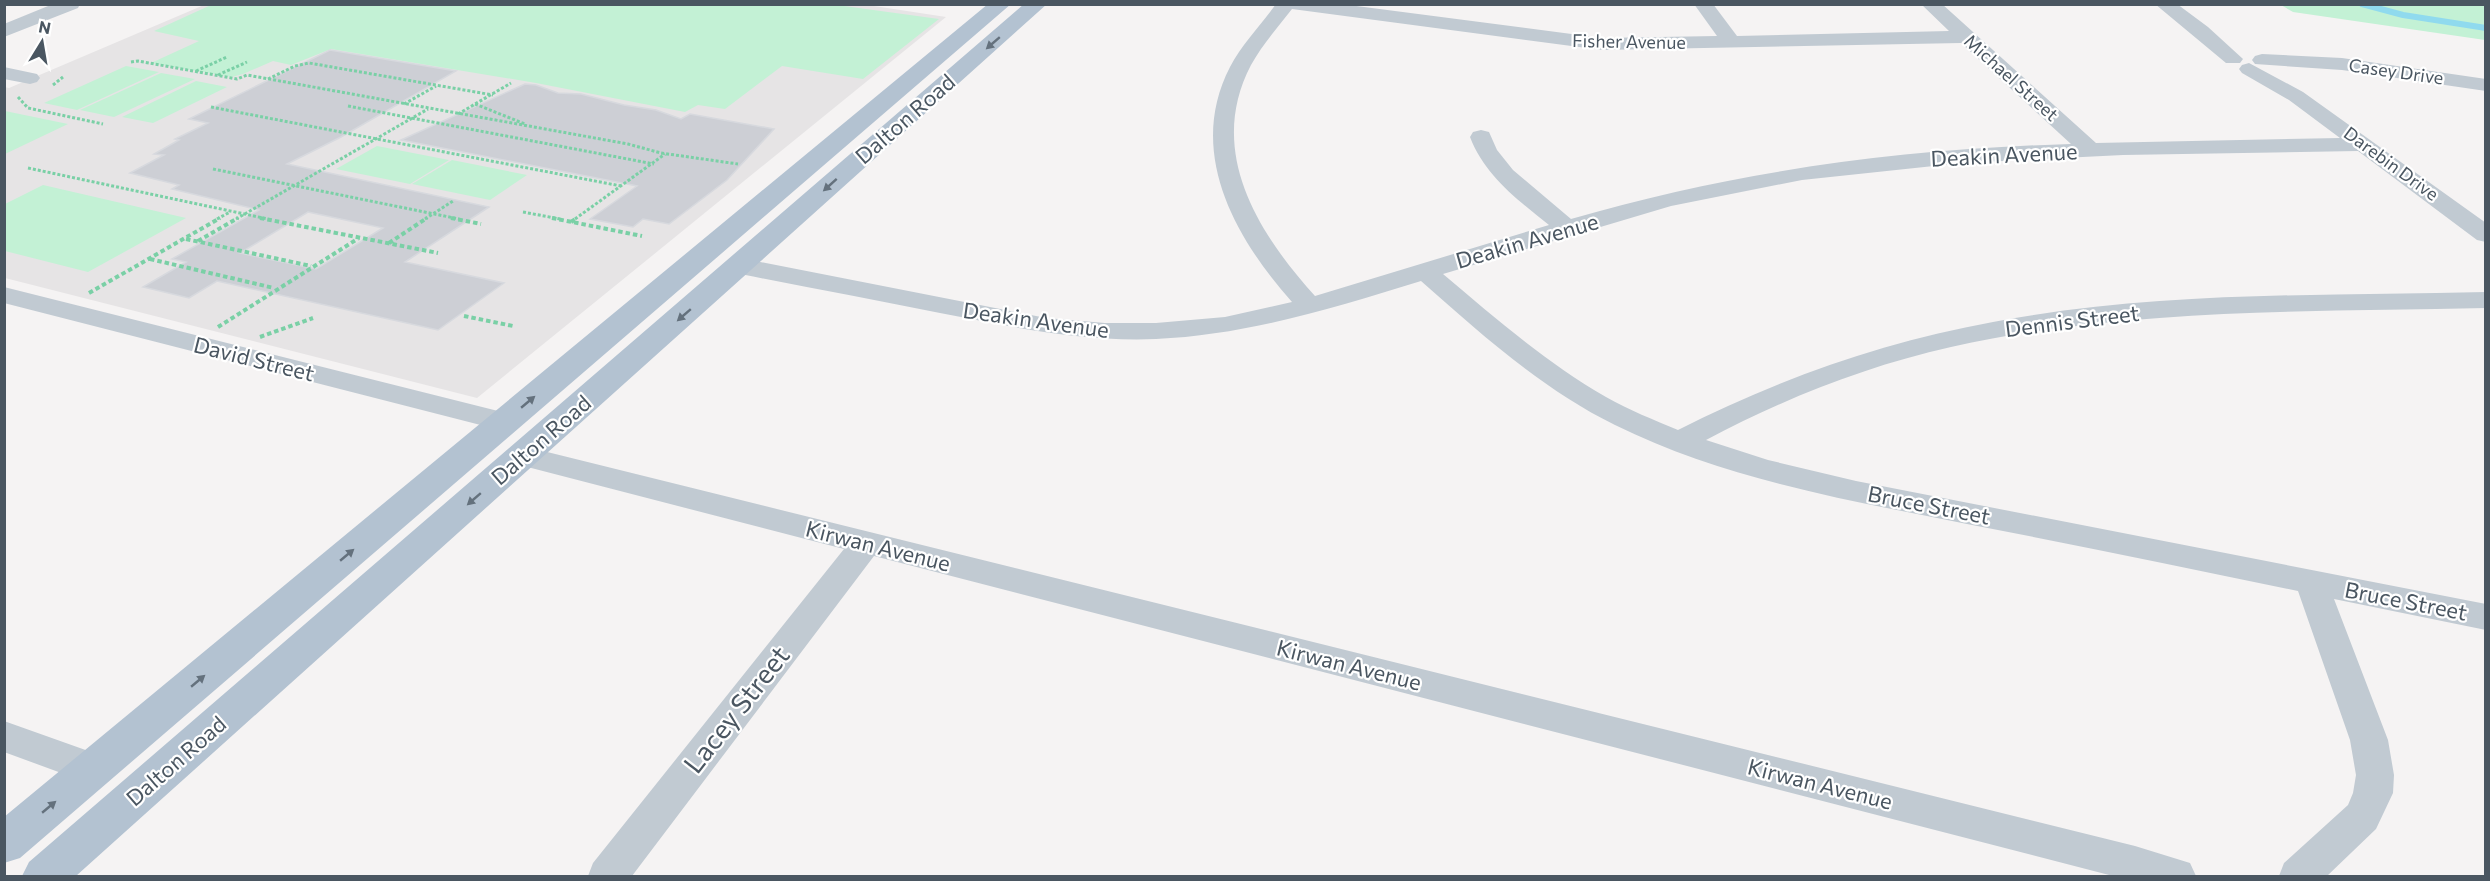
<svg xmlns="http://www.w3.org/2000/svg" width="2490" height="881" font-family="Commissioner,sans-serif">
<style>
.education{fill:#e6e4e5}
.green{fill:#c3f1d5}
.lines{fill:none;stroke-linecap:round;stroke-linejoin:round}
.stream{stroke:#90daee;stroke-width:6}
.building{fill:#cdcfd5;stroke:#d7d9de;stroke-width:1.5;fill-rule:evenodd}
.path-far1{stroke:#7ad0a6;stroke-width:3;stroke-dasharray:3 2;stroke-linecap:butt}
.path{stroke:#7ad0a6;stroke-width:4;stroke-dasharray:4.5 3;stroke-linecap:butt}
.minor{fill:#c1cad2;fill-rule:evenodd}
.major{fill:#b3c2d1;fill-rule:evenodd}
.oneway{fill:#64717d}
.labels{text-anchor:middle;stroke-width:4.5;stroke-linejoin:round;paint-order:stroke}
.far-street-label{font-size:18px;fill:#4a5661;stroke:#fff}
.street-label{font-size:22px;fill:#4a5661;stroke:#fff}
.near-street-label{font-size:27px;fill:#4a5661;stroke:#fff}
</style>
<rect width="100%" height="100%" fill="#f5f3f3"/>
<!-- education -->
<path class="education" d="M861,4L946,17L477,398L5,278L4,87L9,88L204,5Z"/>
<!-- green -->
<path class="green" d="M837,5L939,19L863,79L782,66L725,109L698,105L685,112L536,83L331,49L291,65L273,61L243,74L232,77L151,63L199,41L154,31L211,5Z
M2281,5H2485V40L2293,12Z
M126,66L159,72L77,110L44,103Z
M161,73L195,79L114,117L80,110Z
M196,81L227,87L153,123L122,117Z
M5,111L68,124L5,154Z
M377,146L449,160L410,184L336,169Z
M452,160L527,175L490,200L412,184Z
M43,185L186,218L88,272L5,251V204Z"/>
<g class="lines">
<!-- stream -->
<path class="stream" d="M2362,4L2403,15L2486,28"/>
</g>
<!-- building -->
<path class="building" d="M330,50L456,71L341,137L287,164L489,207L405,262L504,283L438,330L217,281L189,298L143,287L186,262L172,259L259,210L172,189L179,185L130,173L164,155L154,154L179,140L175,139L208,123L189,119ZM308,212L383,228L316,269L240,253Z
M525,84L536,85L558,93L581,94L624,105L656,110L681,119L690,114L774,129L727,180L669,224L643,219L633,227L590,219L637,186L401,140Z"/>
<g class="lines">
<!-- path-far1 -->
<path class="path-far1" d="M131,62L138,61L237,79L247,75L628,144L661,153L738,164
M196,71L227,57
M218,75L247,62
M268,79L295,66L309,63L493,95
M53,85L63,77
M18,97L28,108L103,124
M404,104L436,86
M475,104L525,124
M348,106L654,164
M211,107L621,186
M458,114L511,83
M28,168L268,219
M213,169L459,219
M523,212L560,219
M217,219L230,212
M236,219L428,109
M425,219L453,201
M575,219L665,154"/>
<!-- path -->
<path class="path" d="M260,218L438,253
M451,218L481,224
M552,218L642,236
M571,222L577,218
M186,239L311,266
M198,241L238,218
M389,243L427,218
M150,259L274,288
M89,293L220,218
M464,316L513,326
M218,327L359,238
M260,337L313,318"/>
<!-- minor -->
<path class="minor" d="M53,4H80L78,8L4,37V24Z
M1276,4H1341L1602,38L1717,36L1694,4H1713L1737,36L1949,31L1921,4H1942L2096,143L2340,138L2289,100L2242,73L2239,69L2242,65L2249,63L2303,92L2486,223V242L2477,240L2358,151L2123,155L1962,163L1802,180L1671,206L1443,274C1495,318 1547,363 1606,397C1629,410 1654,420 1678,430C1778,379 1883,342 1993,322C2155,291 2322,296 2486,292V308C2307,312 2126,308 1951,347C1866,366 1783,399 1706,440L1768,460L1856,481L2486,604V630L2334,599L2388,740L2394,775L2393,793L2376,829L2327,876H2279L2284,863L2348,805L2353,793L2356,775L2350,740L2298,591C2187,568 2077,545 1967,524C1848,500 1724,479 1615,425C1542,389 1481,334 1421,281C1334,308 1247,335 1156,339C1082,342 1012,327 940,313C874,300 807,287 740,274L731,271L727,266L731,261L740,258L1046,318L1105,323H1156L1225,317L1292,302C1235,238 1186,152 1230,67C1242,44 1261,25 1276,4ZM1292,9L1602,50L1961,43L2071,144C1899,149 1736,171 1571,219L1513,170L1497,150L1489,132L1481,130L1473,132L1470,137C1485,176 1518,200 1549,225L1315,296C1258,233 1206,151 1251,65C1262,45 1278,27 1292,9Z
M2155,4H2177L2208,27L2243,59L2240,63H2226Z
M2262,54L2342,58L2486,79V91L2342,70L2255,64L2252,60L2255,56Z
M4,67L37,74L40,78L37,82L30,84L4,79Z
M4,287L514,415L519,422L514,429L504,431L4,303Z
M523,446L2135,846L2190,863L2196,876H2113L874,556L632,876H588L593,863L844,549L512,463L508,456L512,449Z
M4,721L108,758L113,769L108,780L94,785L4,752Z"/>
<!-- major -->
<path class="major" d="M988,4H1011L20,858L4,863V817Z
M1024,4H1047L76,876H22L29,862Z"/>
</g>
<!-- one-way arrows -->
<defs><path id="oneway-solid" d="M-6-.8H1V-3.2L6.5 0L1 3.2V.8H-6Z" transform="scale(1.5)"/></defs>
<g class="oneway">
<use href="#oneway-solid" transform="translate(993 43) rotate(139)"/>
<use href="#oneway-solid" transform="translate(830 185) rotate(138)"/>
<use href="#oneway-solid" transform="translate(684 315) rotate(139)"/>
<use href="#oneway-solid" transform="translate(528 402) rotate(-40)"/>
<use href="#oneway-solid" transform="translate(474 499) rotate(139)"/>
<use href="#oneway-solid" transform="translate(347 555) rotate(-40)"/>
<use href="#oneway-solid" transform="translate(198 681) rotate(-40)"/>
<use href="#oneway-solid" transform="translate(49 807) rotate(-40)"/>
</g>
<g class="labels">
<!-- far-street labels -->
<g class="far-street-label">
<text transform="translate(1629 42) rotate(1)" y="6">Fisher Avenue</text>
<text transform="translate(2396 72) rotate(8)" y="6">Casey Drive</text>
<text transform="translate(2011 78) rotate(42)" y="6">Michael Street</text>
<text transform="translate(2391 164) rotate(36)" y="6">Darebin Drive</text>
</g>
<!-- street labels -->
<g class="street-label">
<text transform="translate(905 119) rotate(-41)" y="8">Dalton Road</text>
<text transform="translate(2004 155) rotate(-3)" y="8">Deakin Avenue</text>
<text transform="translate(1527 241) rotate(-16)" y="8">Deakin Avenue</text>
<text transform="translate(1036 320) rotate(8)" y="8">Deakin Avenue</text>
<text transform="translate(2072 321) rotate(-7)" y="8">Dennis Street</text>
<text transform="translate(254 359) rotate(14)" y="8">David Street</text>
<text transform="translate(541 440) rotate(-41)" y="8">Dalton Road</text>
<text transform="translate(1929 505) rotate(11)" y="8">Bruce Street</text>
<text transform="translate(878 546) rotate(14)" y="8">Kirwan Avenue</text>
<text transform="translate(2406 601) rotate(11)" y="8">Bruce Street</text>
<text transform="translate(1349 665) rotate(14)" y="8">Kirwan Avenue</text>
<text transform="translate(176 761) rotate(-41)" y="8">Dalton Road</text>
<text transform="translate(1820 784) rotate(14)" y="8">Kirwan Avenue</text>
</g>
<!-- near-street labels -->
<g class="near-street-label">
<text transform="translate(737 710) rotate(-52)" y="9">Lacey Street</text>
</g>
</g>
<!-- border -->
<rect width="2490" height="881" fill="none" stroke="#4a5661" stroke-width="12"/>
<!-- north arrow -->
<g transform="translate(42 42) rotate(11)" stroke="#ffffff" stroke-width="4.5" paint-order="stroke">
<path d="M0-4.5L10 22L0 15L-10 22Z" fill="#4a5661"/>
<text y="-9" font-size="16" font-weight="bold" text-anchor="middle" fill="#4a5661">N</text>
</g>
</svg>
